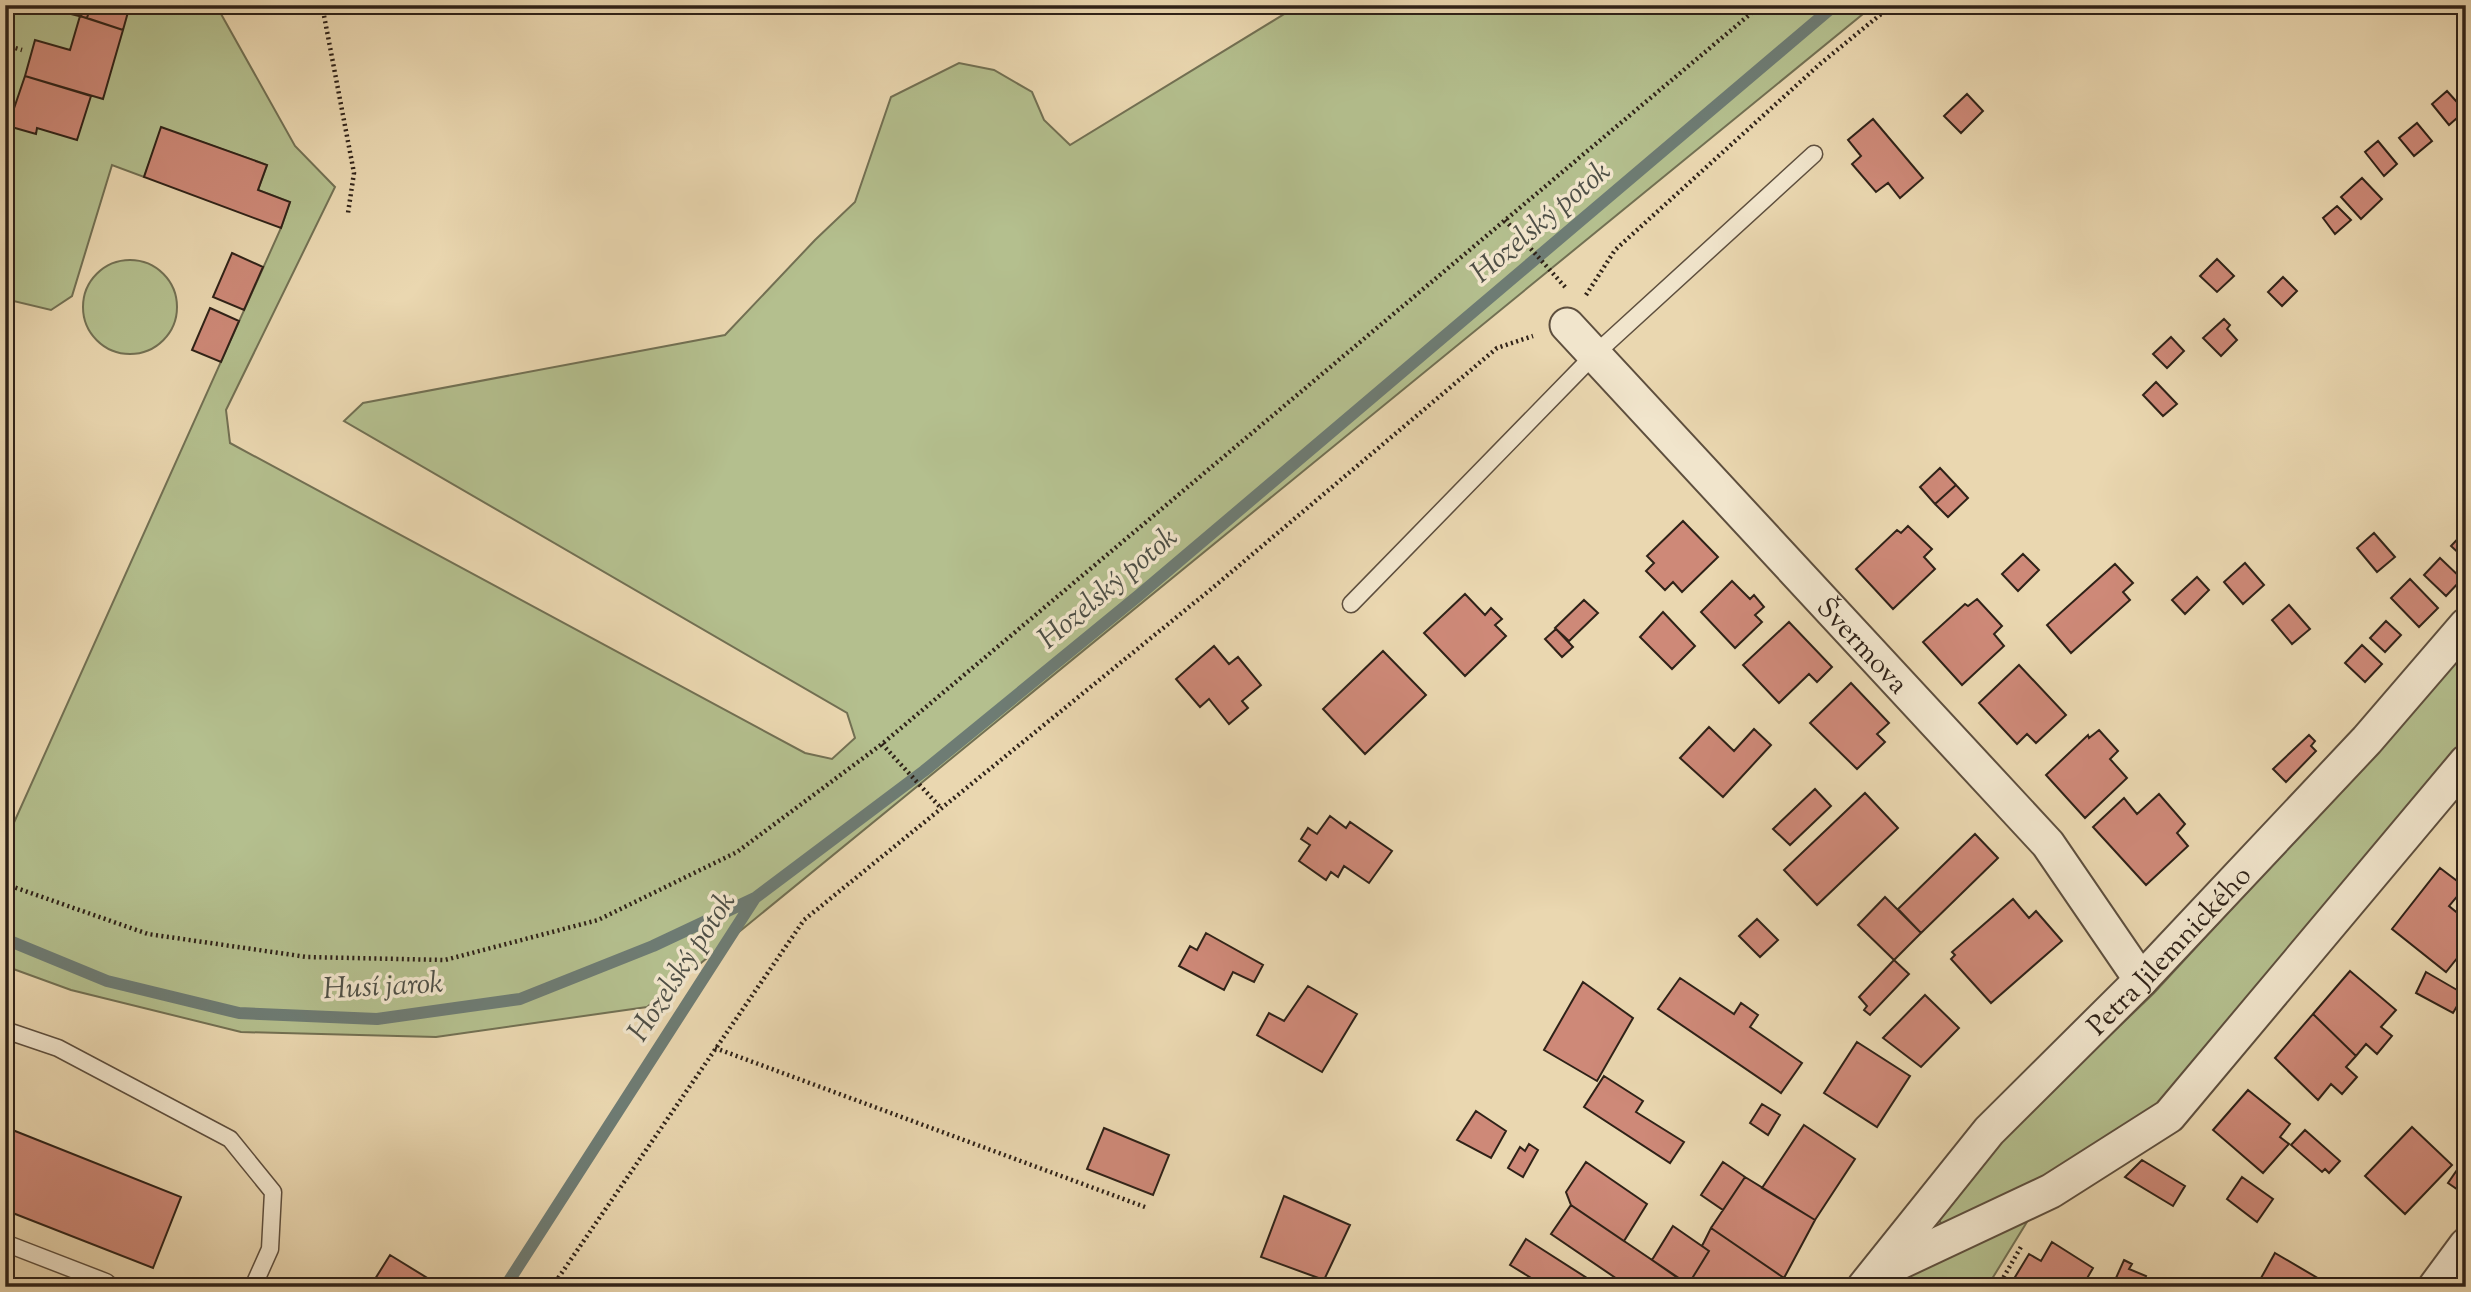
<svg xmlns="http://www.w3.org/2000/svg" width="2471" height="1292" font-family="'Sorts Mill Goudy',serif">
<style>
.green{fill:#b4bf8e;stroke:#727053;stroke-width:2}
.lines{fill:none;stroke-linecap:round;stroke-linejoin:round}
.stream{stroke:#6e7c74;stroke-width:12}
.building{fill:#ce8978;stroke:#2f2218;stroke-width:2}
.service-casing{stroke:#5e4f3e;stroke-width:19}
.minor-casing{stroke:#5e4f3e;stroke-width:37}
.path{stroke:#2f2218;stroke-width:4.5;stroke-dasharray:2 3.5;stroke-linecap:butt}
.service{stroke:#f1e5cc;stroke-width:16}
.minor{stroke:#f1e5cc;stroke-width:33}
.labels{text-anchor:middle;stroke-width:7;stroke-linejoin:round;paint-order:stroke}
.street-label{font-size:28px;fill:#2f2218;stroke:#f1e5cc}
.water-label{font-size:30px;font-style:italic;fill:#4e4f46;stroke:#f1e5cc}
</style>
<rect width="100%" height="100%" fill="#ead7b0"/>
<filter id="stains"><feTurbulence type="fractalNoise" baseFrequency=".00286" numOctaves="4"/><feColorMatrix values="0 0 0 0 .2 0 0 0 0 .09 0 0 0 0 .02 0 0 0 .5 -.17"/></filter>
<radialGradient id="worn" r=".72"><stop offset=".6" stop-color="#630" stop-opacity="0"/><stop offset="1" stop-color="#630" stop-opacity=".3"/></radialGradient>
<!-- green -->
<path class="green" d="M5,5H216L295,146L335,187L226,410L230,443L805,753L832,759L855,738L847,713L344,421L363,403L725,335L815,240L855,202L891,97L959,63L994,70L1032,92L1044,120L1070,145L1299,5H1874L647,1007L436,1037L241,1032L71,990L5,966V831L12,827L281,228L290,202L258,190L267,165L162,128L144,177L112,165L72,296L51,310L5,299Z
M83 307a47 47 0 1 1 94 0a47 47 0 1 1-94 0Z
M2466,647V749L2159,1108L2084,1158L1942,1226L1936,1212L1997,1144L2154,993L2376,752Z
M2030,1217L1987,1287H1885Z"/>
<g class="lines">
<!-- stream -->
<path class="stream" d="M5,939L107,981L239,1013L377,1019L520,999L653,946L755,898
M505,1287L755,898L924,771L1138,596L1835,5"/>
</g>
<!-- building -->
<path class="building" d="M65,5H91L87,18L63,12Z
M91,5H130L123,30L87,18Z
M80,16L123,30L103,99L25,76L35,40L70,50Z
M25,76L91,96L77,140L37,128L36,134L8,126Z
M2447,91L2465,111L2449,125L2432,104Z
M1967,94L1983,111L1961,133L1944,116Z
M1873,119L1923,178L1900,198L1888,183L1876,192L1852,164L1861,156L1848,140Z
M2417,123L2432,141L2414,156L2399,138Z
M161,127L267,165L258,190L290,202L281,228L144,177Z
M2378,141L2397,164L2384,176L2365,152Z
M2362,178L2382,199L2361,219L2341,197Z
M2337,206L2351,220L2335,234L2323,218Z
M232,253L263,267L244,310L213,297Z
M2217,259L2234,276L2217,292L2200,276Z
M2283,277L2297,291L2282,306L2268,292Z
M210,308L239,321L221,362L192,350Z
M2224,319L2230,325L2227,329L2237,340L2221,356L2203,338Z
M2171,337L2184,351L2167,368L2153,354Z
M2156,382L2177,404L2163,416L2143,395Z
M1940,468L1956,485L1935,504L1920,487Z
M1956,485L1968,498L1948,517L1935,504Z
M1683,521L1718,557L1682,592L1673,582L1665,590L1646,571L1654,563L1647,556Z
M1908,526L1932,549L1924,557L1935,569L1893,609L1856,569L1897,530L1901,533Z
M2466,530V560L2451,546Z
M2374,533L2395,557L2377,572L2357,548Z
M2023,554L2039,570L2018,591L2002,574Z
M2440,558L2462,579L2446,596L2424,575Z
M2245,563L2264,585L2243,604L2224,582Z
M2115,564L2133,583L2123,592L2130,600L2071,653L2047,625Z
M2197,577L2209,590L2185,614L2172,600Z
M2410,579L2438,608L2419,627L2391,598Z
M1732,581L1750,599L1754,595L1764,607L1755,615L1762,622L1735,648L1701,612Z
M1465,594L1485,615L1491,608L1502,619L1495,625L1506,636L1465,676L1424,633Z
M1977,599L2002,626L1994,634L2004,646L1962,685L1923,642L1965,604L1968,606Z
M1584,600L1598,613L1569,641L1555,628Z
M2289,605L2310,629L2292,644L2272,620Z
M1663,612L1695,646L1672,669L1640,637Z
M2386,621L2401,635L2385,652L2370,638Z
M1789,622L1832,667L1817,682L1809,674L1779,703L1743,665Z
M1556,629L1573,647L1562,657L1545,639Z
M2362,645L2382,664L2365,682L2345,663Z
M1214,646L1229,664L1238,657L1261,685L1242,701L1248,708L1229,724L1209,699L1200,707L1176,679Z
M1383,651L1426,695L1365,754L1323,709Z
M2019,665L2066,715L2036,743L2027,734L2017,744L1979,703Z
M1851,683L1889,723L1877,734L1885,742L1857,769L1810,723Z
M1709,727L1734,751L1754,729L1771,745L1723,797L1680,758Z
M2099,730L2118,751L2110,759L2127,778L2085,818L2046,775L2088,735L2089,738Z
M2309,735L2315,741L2311,746L2316,751L2286,782L2273,769Z
M1815,789L1831,806L1790,845L1773,829Z
M1865,793L1898,828L1817,905L1784,870Z
M2159,794L2185,824L2177,833L2188,846L2146,885L2093,827L2124,798L2137,814Z
M1330,816L1346,828L1350,822L1392,851L1369,883L1344,866L1338,877L1331,872L1326,880L1299,861L1310,845L1301,839L1308,828L1317,834Z
M1975,834L1998,858L1921,933L1898,909Z
M2440,868L2465,887L2449,906L2466,920V928L2459,937L2466,943V947L2446,972L2392,929Z
M1885,897L1921,933L1894,960L1858,925Z
M2013,899L2029,918L2036,911L2062,941L1991,1003L1951,959L1955,955L1952,952Z
M1757,919L1778,940L1760,957L1739,936Z
M1206,933L1263,965L1254,982L1233,972L1224,990L1179,966L1190,946L1197,950Z
M1894,960L1909,974L1870,1015L1864,1010L1867,1006L1859,997Z
M2350,971L2396,1010L2381,1027L2392,1036L2377,1054L2366,1044L2356,1056L2313,1014Z
M2426,972L2464,994L2453,1013L2416,993Z
M1680,978L1734,1014L1741,1003L1758,1015L1750,1027L1802,1063L1781,1093L1658,1009Z
M1583,982L1633,1018L1597,1081L1544,1050Z
M1308,986L1357,1014L1322,1072L1257,1035L1269,1013L1284,1021Z
M1925,995L1959,1028L1921,1067L1883,1038Z
M2313,1014L2356,1056L2346,1067L2357,1077L2342,1094L2331,1084L2318,1100L2275,1058Z
M1857,1042L1910,1076L1877,1127L1824,1093Z
M5,1062L13,1065L5,1084Z
M1604,1076L1643,1101L1636,1112L1684,1142L1670,1163L1584,1107Z
M2248,1090L2290,1124L2280,1137L2289,1144L2263,1173L2213,1130Z
M1762,1104L1780,1115L1768,1135L1750,1123Z
M1476,1111L1506,1131L1491,1158L1457,1140Z
M1804,1125L1855,1159L1815,1220L1762,1188Z
M5,1127L181,1197L153,1268L5,1210Z
M2412,1127L2452,1165L2405,1214L2365,1176Z
M1104,1128L1169,1155L1153,1195L1087,1169Z
M2305,1130L2340,1161L2329,1173L2325,1169L2322,1172L2291,1145Z
M1529,1144L1538,1150L1523,1177L1508,1168L1520,1147L1525,1151Z
M2466,1157V1192L2464,1194L2448,1183Z
M2142,1160L2185,1186L2173,1206L2125,1177Z
M1586,1162L1647,1204L1624,1241L1571,1205L1566,1192Z
M1723,1162L1745,1177L1723,1210L1701,1195Z
M1745,1177L1815,1220L1784,1278L1711,1228Z
M2242,1177L2273,1199L2257,1222L2227,1199Z
M1284,1196L1350,1225L1324,1280L1261,1257Z
M1571,1205L1624,1241L1692,1287H1621L1623,1283L1551,1234Z
M1673,1226L1709,1251L1688,1285L1652,1260Z
M1711,1228L1784,1278L1779,1287H1692L1688,1285L1709,1251L1702,1246Z
M1526,1239L1601,1287H1546L1510,1265Z
M2052,1242L2093,1268L2082,1287H2009L2029,1254L2041,1261Z
M2275,1253L2333,1287H2256Z
M390,1255L442,1287H370Z
M2124,1260L2132,1264L2129,1269L2146,1276L2141,1287H2112Z"/>
<g class="lines">
<!-- service casing -->
<g class="service-casing">
<path id="service" d="M1351,604L1594,355L1814,154
M5,1030L58,1048L230,1139L273,1192L270,1249L253,1287
M5,1243L106,1282L112,1287"/>
</g>
<!-- minor casing -->
<g class="minor-casing">
<g id="minor">
<path id="s1" d="M1567,325L2048,844L2141,980"/>
<path d="M1881,1271L2051,1191L2169,1116L2466,762"/>
<path id="s2" d="M1864,1287L1989,1131L2141,980L2367,740L2466,625"/>
<path d="M2435,1287L2466,1245"/>
</g>
</g>
<!-- path -->
<path class="path" d="M322,5L354,173L348,213
M5,45L22,50
M1505,220L1566,288
M1586,295L1615,250L1820,64L1892,5
M882,744L940,807
M5,884L148,934L307,957L445,960L598,920L737,852L882,744L1761,5
M715,1048L1145,1207
M552,1287L804,920L1210,590L1497,348L1533,336
M1998,1287L2022,1245"/>
<!-- service -->
<use href="#service" class="service"/>
<!-- minor -->
<use href="#minor" class="minor"/>
</g>
<g class="labels">
<!-- street labels -->
<g class="street-label">
<text dy="10" stroke="none"><textPath href="#s1" startOffset="436">Švermova</textPath></text>
<text dy="10" stroke="none"><textPath href="#s2" startOffset="455">Petra Jilemnického</textPath></text>
</g>
<!-- water labels -->
<g class="water-label">
<text transform="translate(1540 221) rotate(-40)" y="10">Hozelský potok</text>
<text transform="translate(1107 587) rotate(-40)" y="10">Hozelský potok</text>
<text transform="translate(681 966) rotate(-57)" y="10">Hozelský potok</text>
<text transform="translate(383 985) rotate(-3)" y="10">Husí jarok</text>
</g>
</g>
<!-- margin -->
<rect width="2471" height="1292" fill="none" stroke="#ead7b0" stroke-width="28"/>
<rect x="7" y="7" width="2457" height="1278" fill="none" stroke="#2f2218" stroke-width="3.5"/>
<rect x="14" y="14" width="2443" height="1264" fill="none" stroke="#2f2218" stroke-width="2"/>
<rect width="100%" height="100%" filter="url(#stains)"/>
<rect width="100%" height="100%" fill="url(#worn)"/>
</svg>
